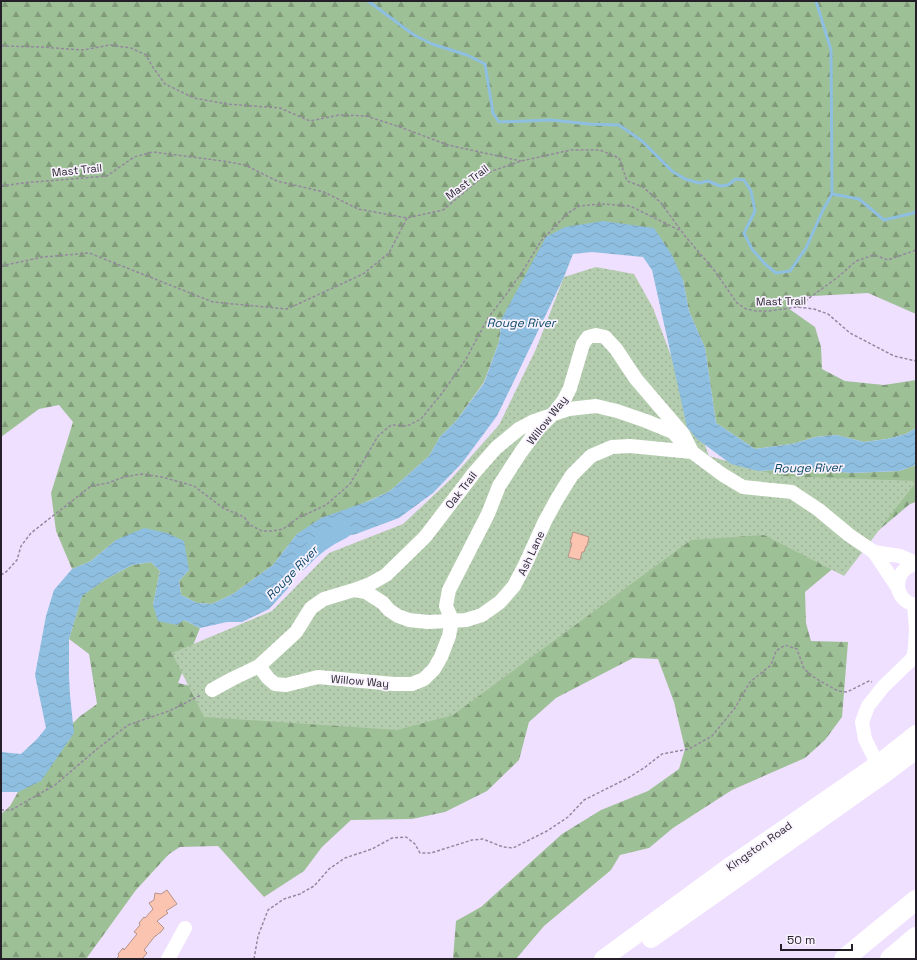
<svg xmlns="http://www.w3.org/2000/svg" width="917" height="960" font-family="'Space Grotesk',sans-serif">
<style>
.forest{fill:url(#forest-firs)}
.park{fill:url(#park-dots)}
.water{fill:url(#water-waves)}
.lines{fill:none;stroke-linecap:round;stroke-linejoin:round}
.stream{stroke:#8fbfe0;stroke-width:3}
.river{stroke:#8fbfe0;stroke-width:17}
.building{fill:#fbc4b0;stroke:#b59387}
.path{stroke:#94889e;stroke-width:1.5;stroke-dasharray:3 2;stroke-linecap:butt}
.minor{stroke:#fff;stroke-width:14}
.major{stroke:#fff;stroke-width:18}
.highway{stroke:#fff;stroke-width:20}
.labels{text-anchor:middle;stroke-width:3.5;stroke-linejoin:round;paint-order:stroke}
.street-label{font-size:11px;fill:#251f2a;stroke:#f8f2fe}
.water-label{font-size:12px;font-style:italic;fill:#0b4768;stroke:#f8f2fe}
</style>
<defs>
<pattern id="forest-firs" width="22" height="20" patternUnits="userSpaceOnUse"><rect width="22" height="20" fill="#9ec096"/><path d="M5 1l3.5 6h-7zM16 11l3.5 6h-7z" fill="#819b7b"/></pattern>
<pattern id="park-dots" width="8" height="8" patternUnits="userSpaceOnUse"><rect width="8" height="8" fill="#b5cdaf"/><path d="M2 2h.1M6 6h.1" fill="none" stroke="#9cb097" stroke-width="1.8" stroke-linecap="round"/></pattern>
<pattern id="water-waves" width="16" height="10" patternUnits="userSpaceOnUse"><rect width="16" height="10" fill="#8fbfe0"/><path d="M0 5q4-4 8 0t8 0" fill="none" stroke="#7ba4c0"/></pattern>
</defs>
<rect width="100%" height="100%" fill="#f0e0ff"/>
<!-- forest -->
<path class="forest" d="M1,1H916V314L868,293L795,297L788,308L815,327L821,347L822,369L845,381L884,385L916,380V428L906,434L887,439L864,442L836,435L816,437L792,444L755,449L716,423L705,348L689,311L683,280L603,221L502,318L499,342L484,382L457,420L440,437L429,456L390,491L297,534L273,565L233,594L212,604L197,603L181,595L179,581L189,570L116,540L91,561L72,569L56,531L51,493L73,422L59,405L39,409L1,437Z
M916,465V502L910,504L805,592L806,623L811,641L848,642L842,717L825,740L805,758L732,790L673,828L649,848L620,855L611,870L544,926L516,959H453L456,921L481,907L562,834L601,810L648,791L679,769L685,749L674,702L658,659L633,658L556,698L529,722L519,760L487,791L445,812L412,819L351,820L322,847L304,871L264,897L218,846L180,847L169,854L136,890L86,959H1V814L10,806L35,762L79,717L97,704L89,654L69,639L82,595L106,579L132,565L151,562L160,571L153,605L200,628L178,683L191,686L758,471L809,468L851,473L899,471Z"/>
<!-- park -->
<path class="park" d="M596,267L634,274L653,308L709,456L780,476L916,481V482L844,576L764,535L691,540L453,715L397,730L204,717L172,653L272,611L329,553L403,524L451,479L499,425L536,349L564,277Z"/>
<!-- water -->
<path class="water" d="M603,221L654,228L672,255L683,280L689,311L705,348L716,423L755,449L792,444L816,437L836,435L864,442L887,439L906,434L916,428V465L899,471L851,473L809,468L758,471L731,464L697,439L687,427L652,270L643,257L592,252L573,254L564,277L497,416L462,463L433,493L399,518L356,534L319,542L295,572L291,585L269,609L242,622H227L200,628L184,620L177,625L158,621L153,605L160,571L151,562L132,565L106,579L82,596L69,639V676L70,695L74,733L41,781L18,792H1V752L21,754L37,739L46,728L35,675L46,616L54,590L72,569L91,561L116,540L144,528L167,533L184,541L189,570L179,581L181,595L197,603L212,604L233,594L273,565L297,534L321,518L369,501L390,491L429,456L440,437L457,420L484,383L499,342L502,318L546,237L565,227Z"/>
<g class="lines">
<!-- stream -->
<path class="stream" d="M368,1L414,35L432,44L467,55L485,64L493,113L499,122L551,120L589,124L619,125L642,141L672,171L685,179L699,183L708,181L720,186L728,185L736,179L744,180L751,191L755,211L744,233L752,249L765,264L776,273L790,271L806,248L823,210L832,194L859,199L884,220L914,213L916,211
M816,1L831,50L832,194"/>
<!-- river -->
<path class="river" d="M300,562C312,548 326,538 343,530"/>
</g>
<!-- building -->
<path class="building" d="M573,532L589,537L587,546H586L584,552H582L580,560L568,557L572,543H570Z
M167,890L177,904L166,911L168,913L157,921L164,928L160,933H159L156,936H155L144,950L147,953L142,959H116L119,956L118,954L123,948L124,950L137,934L134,932L140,925L139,923L144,917L145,918L153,909L149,903L154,900L155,893L161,894Z"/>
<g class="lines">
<!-- path -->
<path class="path" d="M1,46L41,47L83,50L110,45L131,48L146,55L152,66L165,84L194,98L227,104L280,108L310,121L339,115L366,116L400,127L448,145L521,161
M1,186L23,183L107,176L134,157L153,152L223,161L245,165L277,181L324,192L358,209L407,218L443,210L480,179L492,171L521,161L571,150H600L619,158L627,181L643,187L661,203L685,236L714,270L737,303L746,309L757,311H769L797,307L814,309L828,314L850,333L894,356L916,361
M1,266L43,257L89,253L213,302L287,309L363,274L389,253L407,218
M797,307L838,277L856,261L874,255L888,260L916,250
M1,575L6,572L17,560L21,546L31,533L91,486L108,483L124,477L141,474L162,477L194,486L223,508L244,517L250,525L262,531H273L283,529L298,518L326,505L350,484L378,436L391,425L407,426L421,419L443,392L466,359L488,318L508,292L524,269L541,241L567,214L579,206L602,204L630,206L681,231
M1,810H11L55,785L97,749L128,725L169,711L201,695
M254,959L258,936L268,910L284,899L300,894L314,886L329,869L345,858L372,849L392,838L406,837L415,844L420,853H431L472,840L483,839L503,847L513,848L547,831L568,817L584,800L628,778L644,768L662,754L689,749L712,736L735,708L750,682L771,665L776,651L785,645L797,649L804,669L815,678L838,691L847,692L869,681L872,682"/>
<!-- minor -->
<path class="minor" d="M916,564C892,569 892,601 916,605
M898,588L874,552L900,556L916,563
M354,590L366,592L383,603L389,610L398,616L409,620L428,622L466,620L482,615L500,602L514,586L525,565L545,521L557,499L572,475L591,456L612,447L630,446L692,452
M259,666L268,678L275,684L286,685L318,677L394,684H412L424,679L434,669L441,657L449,636L452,620L446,606L449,590L488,514L499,486L521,452L538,429L552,415L564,400L570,388L583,344L588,337L596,335L605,337L616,349L636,379L683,434L692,452L723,475L743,487L792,492L819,510L849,535L874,552
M212,690L232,679L259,666L296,632L311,608L324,599L354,590L370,584L386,575L425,537L474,473L496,448L519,429L534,421L569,409L596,406L617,411L646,421L673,432L681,441
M882,773L865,739L862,722L868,706L883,687L913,658L915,648L916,629L914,605
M168,959L185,928"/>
<!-- major -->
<path class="major" d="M651,939L883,775L916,750
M603,959L726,869L878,764L916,734"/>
<!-- highway -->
<path class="highway" d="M844,959L916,900
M890,959L916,937
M914,959L916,957"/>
</g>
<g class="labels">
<!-- street labels -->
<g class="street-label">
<text transform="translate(77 170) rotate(-6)" y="4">Mast Trail</text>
<text transform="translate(467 182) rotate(-37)" y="4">Mast Trail</text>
<text transform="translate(781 301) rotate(-1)" y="4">Mast Trail</text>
<text transform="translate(547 420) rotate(-52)" y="4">Willow Way</text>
<text transform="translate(461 490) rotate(-52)" y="4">Oak Trail</text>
<text transform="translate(531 553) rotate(-65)" y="4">Ash Lane</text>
<text transform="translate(360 681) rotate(5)" y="4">Willow Way</text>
<text transform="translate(759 846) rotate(-35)" y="4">Kingston Road</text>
</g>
<!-- water labels -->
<g class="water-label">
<text x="521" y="327">Rouge River</text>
<text transform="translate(808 468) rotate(-1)" y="4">Rouge River</text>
<text transform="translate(292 573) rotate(-46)" y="4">Rouge River</text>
</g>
</g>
<!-- border -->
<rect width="917" height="960" fill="none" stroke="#251f2a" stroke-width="4"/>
<!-- scale -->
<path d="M781 944v6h71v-6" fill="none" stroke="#251f2a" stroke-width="2"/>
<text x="787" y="944" font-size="12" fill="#251f2a" stroke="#f8f2fe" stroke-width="3" paint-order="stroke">50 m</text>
</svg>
